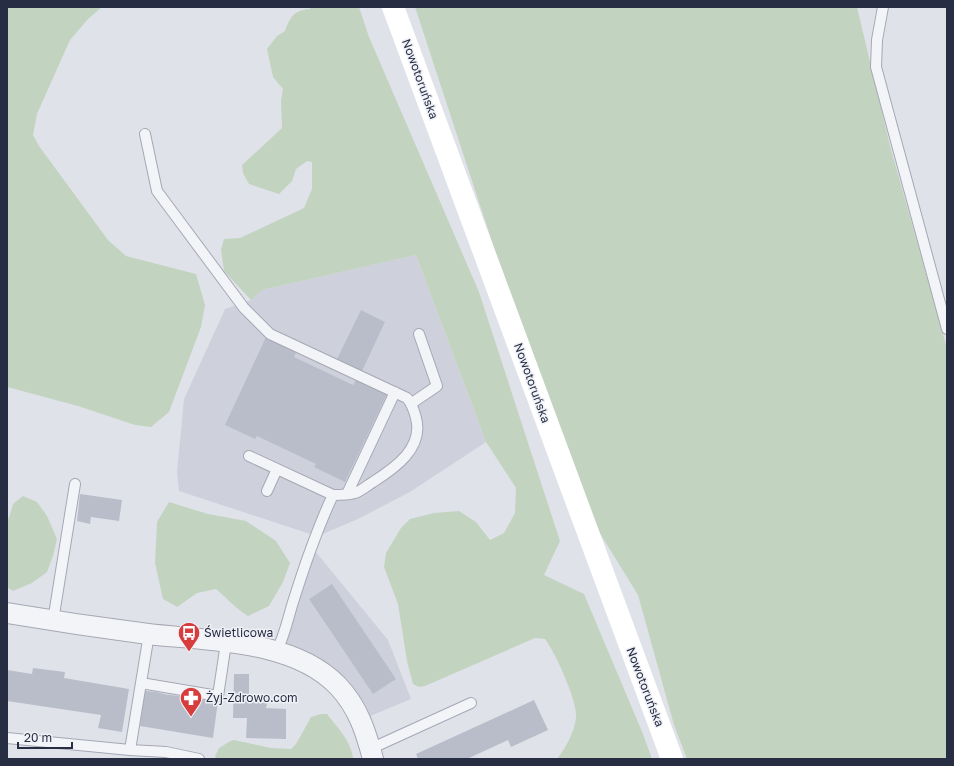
<svg xmlns="http://www.w3.org/2000/svg" width="954" height="766" font-family="'Golos Text',sans-serif">
<style>
.built{fill:#ced1dc}
.green{fill:#c2d4c0}
.building{fill:#b9bdca}
.lines{fill:none;stroke-linecap:round;stroke-linejoin:round}
.service-casing{stroke:#a5a8b4;stroke-width:12}
.minor-casing{stroke:#a5a8b4;stroke-width:22}
.service{stroke:#f3f4f8;stroke-width:10}
.minor{stroke:#f3f4f8;stroke-width:20}
.secondary{stroke:#fff;stroke-width:22}
.labels{text-anchor:middle;stroke-width:3;stroke-linejoin:round;paint-order:stroke}
.street-label{font-size:12px;fill:#272d42;stroke:#eff1f7}
.poi-label{font-size:12px;fill:#272d42;stroke:#eff1f7;text-anchor:start}
</style>
<rect width="100%" height="100%" fill="#e0e2ea"/>
<!-- built -->
<path class="built" d="M416,255L486,442L410,492L358,519L323,534H310L179,491L177,472L184,399L225,309L251,300L262,290Z
M311,546L388,640L411,699L361,720L280,645Z"/>
<!-- green -->
<path class="green" d="M7,7H102L88,19L70,40L37,114L33,135L39,146L108,240L126,256L196,274L205,305L201,327L169,412L151,427L135,425L78,406L7,387Z
M310,7H359L369,37L479,292L560,541L544,575L584,594L643,734L652,759H557C566,747 574,733 576,718C578,702 555,652 545,639L535,638L425,686L419,687L413,684L407,661L398,604L384,567L386,553L401,528L410,519L434,513L459,511L476,522L490,540L504,533L515,513L516,488L486,442L416,255L262,290L251,300L224,271L221,250L224,239L240,238L304,208L312,189V162L307,161L296,169L292,181L279,194L249,184L243,173L242,165L282,128L281,101L283,89L273,77L267,49L277,36L285,31C290,17 294,10 310,9Z
M415,7H857L890,146L947,348V759H687L674,725L638,595L596,527L495,251Z
M23,496L37,502L47,516L57,539L53,556L47,572L32,583L13,591L7,587V521L9,518L13,504Z
M169,502L208,514L246,521L276,541L290,563L283,582L269,606L248,616C236,609 227,598 216,589L197,593L177,607L163,599L155,563L157,522Z
M321,714H327C337,727 352,742 353,759H216L215,756L219,748C224,746 228,741 234,740L271,748L291,749L296,744L311,717Z"/>
<!-- building -->
<path class="building" d="M361,310L385,322L362,371L337,359Z
M266,337L296,352L294,357L353,385L356,380L387,394L345,482L314,467L316,464L257,436L255,439L225,425Z
M80,494L122,500L119,521L91,517L90,524L77,521Z
M332,584L396,679L373,694L309,599Z
M33,668L65,672L64,678L129,689L122,732L98,728L101,715L7,701V670L32,674Z
M234,674H249V702L267,703L266,708L286,709V739L246,738L247,718H233Z
M145,687L146,691L156,692L169,695V693L170,695L180,696L181,695L182,697L205,700V699L206,701L216,702L218,701L213,738L140,726Z
M534,700L548,730L511,747L508,740L467,759H418L416,754Z"/>
<g class="lines">
<!-- service casing -->
<g class="service-casing">
<path id="service" d="M883,7L877,40L876,67L947,329
M145,134L157,191L244,308L270,334L407,398C412,404 414,410 416,418C424,448 395,468 373,482C368,485 361,491 355,493C348,495 340,495 333,495C317,529 305,564 294,599C288,617 285,636 276,652
M412,403L437,386L419,334
M249,456L333,495
M267,491L277,469
M347,494L395,392
M53,621L75,484
M141,683L218,696L226,643
M7,738L130,750L166,752L199,759
M370,749L471,703
M130,750L149,634"/>
</g>
<!-- minor casing -->
<g class="minor-casing">
<path id="minor" d="M7,613C54,621 101,628 148,634C208,641 293,639 338,686C358,707 366,732 373,759"/>
</g>
<!-- service -->
<use href="#service" class="service"/>
<!-- minor -->
<use href="#minor" class="minor"/>
<!-- secondary -->
<path class="secondary" d="M393,7L672,759"/>
</g>
<!-- icons -->
<defs>
<g id="bus-pin" transform="scale(1.15)"><path d="M0 17L-7.5 6A9.5 9.5 0 1 1 7.5 6Z" fill="#d73d3d" stroke="#eff1f7"/><path d="M-5-6H5V4H4V6H2V4H-2V6H-4V4H-5ZM-3.5-4V0h7V-4ZM-3.5 1.2v1.5H-2V1.2ZM2 1.2v1.5H3.5V1.2Z" fill="#fff"/></g>
<g id="pharmacy-pin" transform="scale(1.15)"><path d="M0 17L-7.5 6A9.5 9.5 0 1 1 7.5 6Z" fill="#d73d3d" stroke="#eff1f7"/><path d="M-2-6h4v4h4v4h-4v4h-4v-4h-4v-4h4Z" fill="#fff"/></g>
</defs>
<g fill-rule="evenodd">
<use href="#bus-pin" x="189" y="633"/>
<use href="#pharmacy-pin" x="191" y="698"/>
</g>
<g class="labels">
<!-- street labels -->
<g class="street-label">
<text transform="translate(420 79) rotate(70)" y="4">Nowotoruńska</text>
<text transform="translate(532 383) rotate(70)" y="4">Nowotoruńska</text>
<text transform="translate(645 687) rotate(69)" y="4">Nowotoruńska</text>
</g>
<!-- poi labels -->
<g class="poi-label">
<text x="204" y="637">Świetlicowa</text>
<text x="206" y="702">Żyj-Zdrowo.com</text>
</g>
</g>
<!-- border -->
<rect width="954" height="766" fill="none" stroke="#272d42" stroke-width="16"/>
<!-- scale -->
<path d="M18 742v6h54v-6" fill="none" stroke="#272d42" stroke-width="2"/>
<text x="24" y="742" font-size="12" fill="#272d42" stroke="#eff1f7" stroke-width="3" paint-order="stroke">20 m</text>
</svg>
